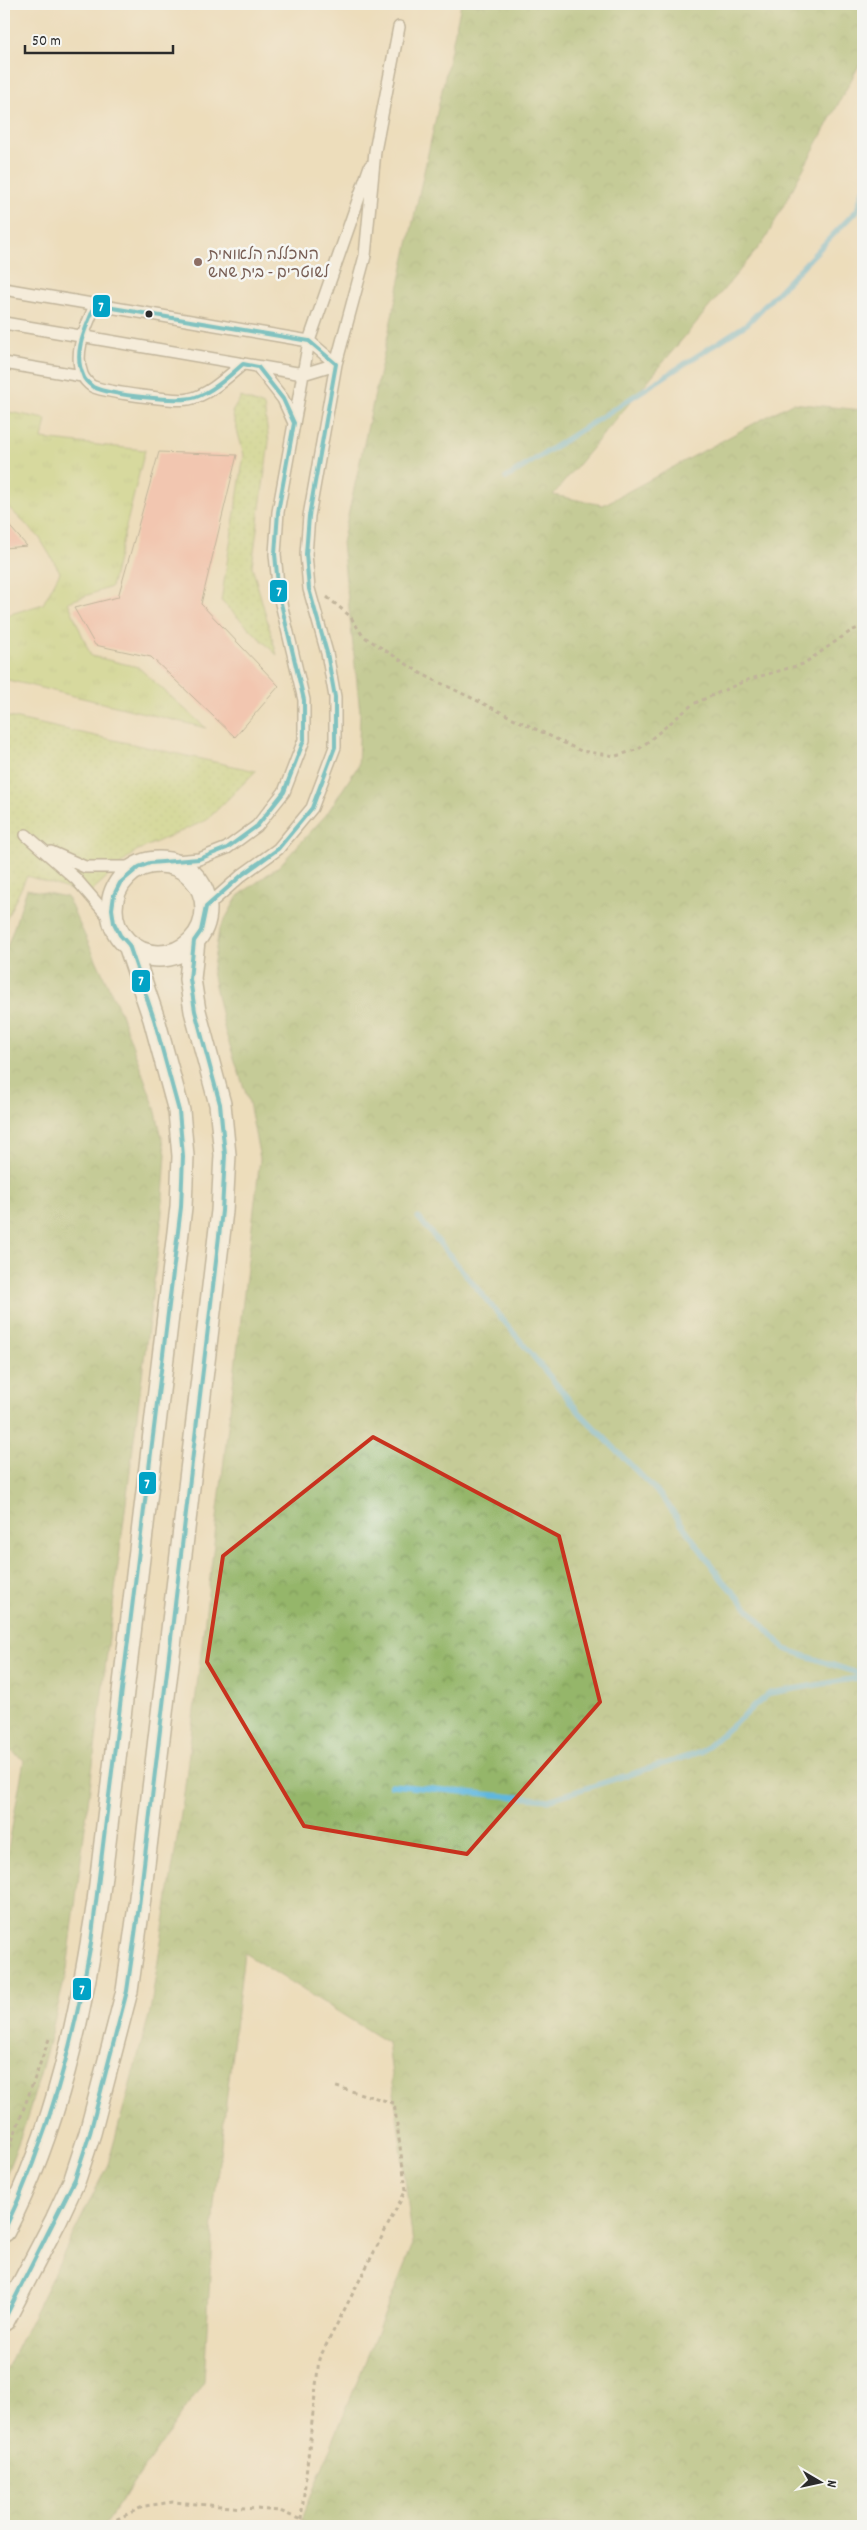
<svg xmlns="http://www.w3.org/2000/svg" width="867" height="2530" font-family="Dekko,'Playpen Sans Hebrew',sans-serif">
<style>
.grass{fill:url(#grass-dots);stroke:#748052}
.forest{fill:url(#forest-crowns);stroke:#60704a}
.park{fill:url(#park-tufts);stroke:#748052}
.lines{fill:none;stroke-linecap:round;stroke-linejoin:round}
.stream{stroke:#61b7de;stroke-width:5.5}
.building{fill:#f8aca2}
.service-casing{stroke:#8c8473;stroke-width:14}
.minor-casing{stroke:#8c8473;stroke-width:24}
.path{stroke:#8c8473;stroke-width:3;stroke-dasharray:4 4;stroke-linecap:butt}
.service{stroke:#fff;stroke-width:11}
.minor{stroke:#fff;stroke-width:21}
.bus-1-casing{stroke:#f6f6f2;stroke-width:8}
.bus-1{stroke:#02a3c6;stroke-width:4}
.marked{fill:none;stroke:#c8321e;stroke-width:4;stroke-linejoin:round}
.education-dot{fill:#8d6e63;stroke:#f6f6f2;stroke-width:2}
.bus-dot{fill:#2b2b2b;stroke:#f6f6f2;stroke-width:2}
.labels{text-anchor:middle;stroke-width:5;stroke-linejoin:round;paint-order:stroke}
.education-label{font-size:16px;fill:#785e54;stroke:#f6f6f2;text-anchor:start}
.line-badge{stroke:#f6f6f2;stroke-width:2}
.badge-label{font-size:14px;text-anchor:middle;font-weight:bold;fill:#fff}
</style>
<defs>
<pattern id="grass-dots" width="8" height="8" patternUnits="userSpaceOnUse" patternTransform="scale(1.25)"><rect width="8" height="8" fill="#bcd57a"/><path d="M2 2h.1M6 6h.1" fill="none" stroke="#a2b76a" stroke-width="1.8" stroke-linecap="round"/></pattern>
<pattern id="forest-crowns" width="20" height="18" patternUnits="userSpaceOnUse" patternTransform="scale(1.25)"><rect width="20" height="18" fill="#95b66a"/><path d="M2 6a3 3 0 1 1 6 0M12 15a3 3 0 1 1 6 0" fill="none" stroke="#7a9457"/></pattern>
<pattern id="park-tufts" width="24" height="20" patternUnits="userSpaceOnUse" patternTransform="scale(1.25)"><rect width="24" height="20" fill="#bcd57a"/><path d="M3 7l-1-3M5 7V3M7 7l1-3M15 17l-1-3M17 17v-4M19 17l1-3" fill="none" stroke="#a2b76a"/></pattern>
</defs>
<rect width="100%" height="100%" fill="#f6f6f2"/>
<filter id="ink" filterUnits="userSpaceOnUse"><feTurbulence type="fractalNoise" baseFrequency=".02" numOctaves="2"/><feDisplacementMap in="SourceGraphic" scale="10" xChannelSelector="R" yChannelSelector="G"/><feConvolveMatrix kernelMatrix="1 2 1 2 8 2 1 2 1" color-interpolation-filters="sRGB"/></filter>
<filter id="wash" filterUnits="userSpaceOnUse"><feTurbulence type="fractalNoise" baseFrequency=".0096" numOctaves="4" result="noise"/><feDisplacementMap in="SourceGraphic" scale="20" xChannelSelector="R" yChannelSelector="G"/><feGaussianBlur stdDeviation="1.12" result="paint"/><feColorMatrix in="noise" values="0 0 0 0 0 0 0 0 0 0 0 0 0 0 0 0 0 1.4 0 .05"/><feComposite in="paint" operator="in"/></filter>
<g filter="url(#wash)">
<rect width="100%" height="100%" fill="#edddbb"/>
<!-- grass -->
<path class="grass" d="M241,397L264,406L269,442L252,566L277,655L221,601L244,455L232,412Z
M4,716L256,771L207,820L136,851L87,895L27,876L4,924Z"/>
<!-- forest -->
<path class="forest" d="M461,4H863V58L765,240L553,495L603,505L792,403L863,410V2526H310L301,2520L413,2244L388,2043L244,1953L214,2204L204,2382L104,2526H4V2374L108,2164L150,2012L184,1794L260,1159L249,1103L225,1031L212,972L219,930L238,896L279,866L326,815L358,766L360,712L342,543Z
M27,889L67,897L120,1011L155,1108L166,1154L161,1226L67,1970C49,2041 33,2112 4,2179V1872L24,1760L4,1746V956Z"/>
<!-- park -->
<path class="park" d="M4,411L46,419L42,439L145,450L111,587L68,602L91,656L138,667L206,728L4,679V616L43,604L60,572L39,537L4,503Z"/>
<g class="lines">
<!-- stream -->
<path class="stream" d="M506,478L747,324L857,210L863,190
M418,1217L580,1413L663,1498L723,1581L785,1649L863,1675
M391,1785L548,1800L701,1752L770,1693L863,1677"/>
</g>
<g id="blocks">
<!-- building -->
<path class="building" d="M159,452L237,455L201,604L279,686L235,737L151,657L95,645L74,608L118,597Z
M4,520L27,546L4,548Z"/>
</g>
</g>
<g filter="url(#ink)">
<use href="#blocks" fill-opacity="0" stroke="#8c8473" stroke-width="1"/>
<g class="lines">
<!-- service casing -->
<g class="service-casing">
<path id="service" d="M4,289L309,341L336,364
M95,305C87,326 73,351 82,374C83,378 90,386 94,387C107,392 176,402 189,399C209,395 227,377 243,364
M4,323L303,374L336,364
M4,363L82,376
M258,367L283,399L294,423
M26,835L76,879L114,923
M51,852L85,867H139
M163,862L199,859L227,848L257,826L284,792L304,740V700L279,595L275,554L278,512L309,341L370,166
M206,907L242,875L278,849L312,808L335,747V697L327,653L309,589L306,554L309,516L336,364L365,256L375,151L399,27"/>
</g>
<!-- minor casing -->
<g class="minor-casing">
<path id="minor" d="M112 909a47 47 0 1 1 94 0a47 47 0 1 1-94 0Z
M4,2231C57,2129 81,2014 98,1901L181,1207L183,1156L179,1111L154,1019L129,945
M4,2320L56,2220L75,2179L90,2133L127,1991L139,1906L222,1211L225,1155L220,1104L195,1011L190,979L194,941"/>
</g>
<!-- path -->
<path class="path" d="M327,597L350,616L363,636L422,674L581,751L616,756L639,749L693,704L747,680L803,664L851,631L863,626
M4,2163L49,2039
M301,2520L319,2359L406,2190L394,2103L333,2086
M102,2526L145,2506L173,2502L280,2511L301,2520L306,2526"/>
<!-- service -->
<use href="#service" class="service"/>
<!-- minor -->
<use href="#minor" class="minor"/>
<!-- bus-1 casing -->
<g class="bus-1-casing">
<path id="bus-1" d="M4,2231C48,2139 73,2044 91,1943L181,1207L183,1156L179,1111L154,1019L129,945L120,935L114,923L112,909L114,895L120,883L139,867L150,863L199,859L227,848L257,826L284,792L304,740V700L279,595L275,554L278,512L294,423L283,399L258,367L243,364C229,376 214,391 196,397C179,403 110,395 93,387C89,384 84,380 83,375C72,352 87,326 95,305L309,341L336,364L309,516L306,554L309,589L327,653L335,697V747L312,808L278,849L242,875L206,907L201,931L194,941L190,979L195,1011L220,1104L225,1155L222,1211L139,1906L127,1991L90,2133L75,2179L4,2320"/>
</g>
<!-- bus-1 -->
<use href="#bus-1" class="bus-1"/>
</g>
</g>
<!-- marked area -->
<path d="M0 0H867V2530H0ZM373,1437L559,1536L600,1702L467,1854L304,1826L207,1662L223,1556Z" fill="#edddbb" fill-opacity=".55" fill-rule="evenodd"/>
<path class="marked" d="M373,1437L559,1536L600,1702L467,1854L304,1826L207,1662L223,1556Z"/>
<!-- markers -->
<circle class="education-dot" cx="198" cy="262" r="5"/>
<circle class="bus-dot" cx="149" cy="314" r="4.5"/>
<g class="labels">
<!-- education labels -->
<g class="education-label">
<text x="208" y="259">המכללה הלאומית<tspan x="208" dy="18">לשוטרים - בית שמש</tspan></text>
</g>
</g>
<g class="line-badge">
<rect x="92" y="294" width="19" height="24" rx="5" fill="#02a3c6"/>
<rect x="269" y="579" width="19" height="24" rx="5" fill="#02a3c6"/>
<rect x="131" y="969" width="20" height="24" rx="5" fill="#02a3c6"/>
<rect x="138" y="1471" width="19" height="24" rx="5" fill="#02a3c6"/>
<rect x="72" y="1977" width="20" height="24" rx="5" fill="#02a3c6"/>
</g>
<g class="badge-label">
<text x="101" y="311">7</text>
<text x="279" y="596">7</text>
<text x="141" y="985">7</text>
<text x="147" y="1488">7</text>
<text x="82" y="1994">7</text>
</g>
<!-- margin -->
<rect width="867" height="2530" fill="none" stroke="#f6f6f2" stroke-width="20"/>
<!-- north arrow -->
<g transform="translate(820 2482) rotate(99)" stroke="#f6f6f2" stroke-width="4" paint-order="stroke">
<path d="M0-4L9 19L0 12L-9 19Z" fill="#2b2b2b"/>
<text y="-8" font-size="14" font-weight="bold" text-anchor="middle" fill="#2b2b2b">N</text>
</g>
<!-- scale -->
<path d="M25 45v8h148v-8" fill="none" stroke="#2b2b2b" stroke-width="2.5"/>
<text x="32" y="45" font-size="15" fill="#2b2b2b" stroke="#f6f6f2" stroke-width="4" paint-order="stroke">50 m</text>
</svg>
